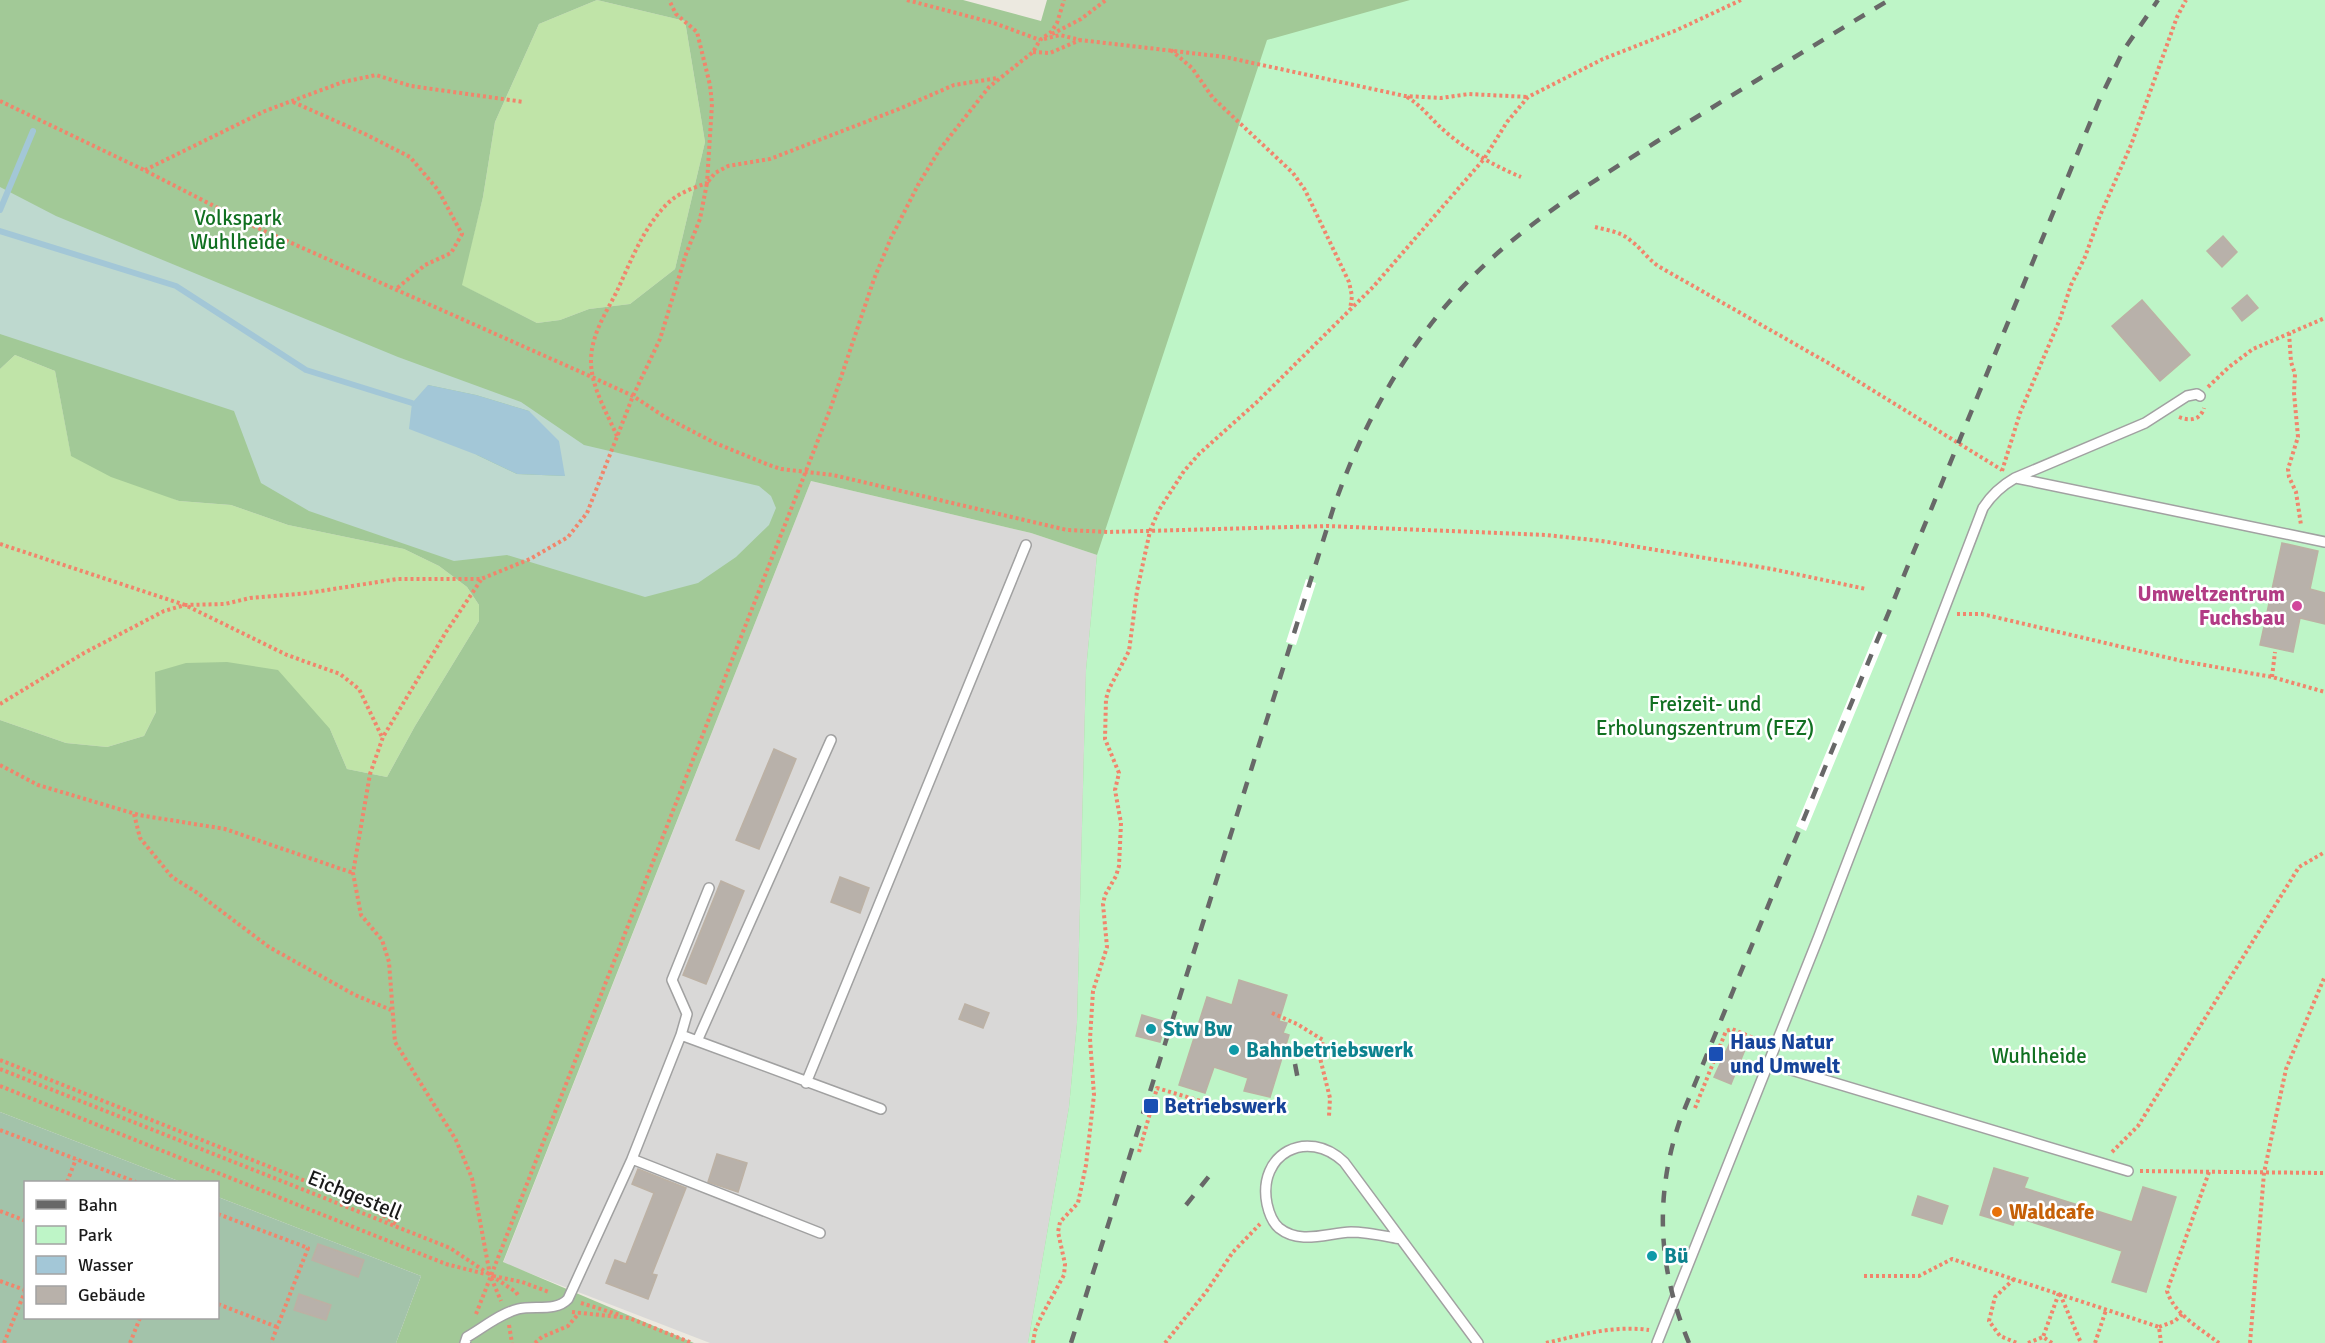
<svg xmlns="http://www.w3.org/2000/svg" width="2325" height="1343" font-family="Signika,sans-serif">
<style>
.residential{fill:#d9d8d7}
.grass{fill:#c0e4a8}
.forest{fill:#a2c997;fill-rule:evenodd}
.wetland{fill:#bed9cf;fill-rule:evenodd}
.cemetery{fill:#a3c3aa}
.park{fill:#bef5c7}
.water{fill:#a3c7d7}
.pier{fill:#fff}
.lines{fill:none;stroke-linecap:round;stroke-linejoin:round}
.stream{stroke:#a3c7d7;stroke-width:6}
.building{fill:#b8b1aa;stroke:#bcb1a4;stroke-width:1.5}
.service-casing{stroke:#a1a1a1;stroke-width:12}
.path{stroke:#f1856c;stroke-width:4;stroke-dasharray:3 3;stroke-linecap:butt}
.service{stroke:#fff;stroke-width:9}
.rail{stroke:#686868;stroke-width:4.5;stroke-dasharray:12 12;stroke-linecap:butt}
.hotel-dot{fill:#d1479c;stroke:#fff;stroke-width:2}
.culture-dot{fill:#0f9aa8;stroke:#fff;stroke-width:2}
.transit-dot{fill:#1a4fb4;stroke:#fff;stroke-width:2}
.food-dot{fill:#e8710a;stroke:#fff;stroke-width:2}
.labels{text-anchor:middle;stroke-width:5;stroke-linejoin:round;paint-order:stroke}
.park-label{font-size:21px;fill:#117021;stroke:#fff}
.hotel-label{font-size:21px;font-weight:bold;fill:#b23c85;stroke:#fff;text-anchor:end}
.culture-label{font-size:21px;font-weight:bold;fill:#0d838f;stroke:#fff;text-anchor:start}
.transit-label{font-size:21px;font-weight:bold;fill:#164399;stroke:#fff;text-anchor:start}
.street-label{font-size:21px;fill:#1a1a1a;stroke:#fff}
.food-label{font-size:21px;font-weight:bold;fill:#c56008;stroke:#fff;text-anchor:start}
</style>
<rect width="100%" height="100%" fill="#ece9e0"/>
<!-- residential -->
<path class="residential" d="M811,481L1031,533L1097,555L1086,670L1077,1023L1069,1107L1028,1343H710L503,1263Z"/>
<!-- grass -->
<path class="grass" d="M597,0L685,21L705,142L675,269L630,304L589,309L560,320L537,323L461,285L483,197L495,122L539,24Z
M15,355L55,371L71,455L179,501L231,505L288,525L404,549L439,566L467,587L479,605V621L415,726L387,777L347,769L330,729L156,712L144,736L107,747L66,743L0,720V369Z"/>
<!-- forest -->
<path class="forest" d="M0,0H963L1041,21L1047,0H1880L1028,1343L1069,1107L1077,1023L1086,670L1097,555L1031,533L811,481L503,1262L694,1343H396L421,1276L218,1197V1182H181L0,1112V720L66,743L107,747L144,736L156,712L155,672L186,663L227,662L278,670L330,729L347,769L387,777L415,726L479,621V605L467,587L439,566L404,549L288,525L231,505L179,501L111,477L71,456L55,371L15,355L0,369ZM597,0L685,21L705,142L675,269L630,304L589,309L560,320L537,323L462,285L483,197L495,122L539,24Z"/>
<!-- wetland -->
<path class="wetland" d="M0,187L56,216L398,357L521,402L584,445L759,486L771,496L776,508L769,525L736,557L698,583L645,597L507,555L454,561L309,511L261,483L234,411L0,334ZM428,385L476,395L529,411L565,476L517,474L477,455Z"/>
<!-- cemetery -->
<path class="cemetery" d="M0,1112L181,1182H26V1318H218V1197L421,1276L396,1343H0Z"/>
<!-- park -->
<path class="park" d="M1410,0H2325V1343H1028L1069,1107L1077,1023L1086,670L1097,555L1267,40Z"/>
<!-- water -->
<path class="water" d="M428,385L476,395L529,411L559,441L565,476L517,474L477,455L409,429L412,403Z"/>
<!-- pier -->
<path class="pier" d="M1306,579L1316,583L1296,645L1286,642Z
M1876,631L1887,635L1806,831L1796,826Z"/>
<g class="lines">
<!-- stream -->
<path class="stream" d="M0,210L33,131
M0,231L176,286L306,370L412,403"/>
</g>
<!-- building -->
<path class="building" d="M2223,236L2237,252L2222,267L2207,251Z
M2247,295L2258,308L2242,321L2232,308Z
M2142,300L2190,355L2160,381L2112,326Z
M2282,543L2318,551L2310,589L2325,593V624L2300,618L2293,652L2260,645Z
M774,749L796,759L759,849L736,840Z
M840,877L869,888L860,913L831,902Z
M721,881L744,891L706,984L683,975Z
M1239,980L1287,995L1279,1021L1287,1023L1283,1033L1289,1035L1270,1097L1244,1091L1248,1078L1214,1067L1205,1093L1179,1085L1207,997L1232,1005Z
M965,1004L989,1013L983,1028L959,1019Z
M1142,1015L1166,1022L1160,1042L1136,1036Z
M1734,1034L1749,1040L1731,1084L1714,1077Z
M717,1154L747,1163L738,1192L708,1182Z
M1994,1168L2028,1178L2024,1188L2132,1222L2143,1187L2176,1197L2146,1292L2112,1282L2122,1251L2016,1217L2013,1225L1980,1215Z
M638,1169L686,1188L652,1274L657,1275L648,1299L606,1283L615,1260L626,1264L654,1193L632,1184Z
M1918,1196L1948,1206L1942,1224L1912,1215Z
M318,1244L364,1260L358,1277L312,1260Z
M299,1294L331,1305L326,1320L294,1310Z"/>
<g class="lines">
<!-- service casing -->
<g class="service-casing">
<path id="service" d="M2016,478L2325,542
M681,1035L881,1109
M698,1039L831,740
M1768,1063L2128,1171
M806,1083L1026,545
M632,1159L820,1233
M1401,1239C1384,1236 1367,1232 1351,1232C1327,1233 1300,1245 1279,1228C1272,1222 1269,1213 1267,1204C1257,1154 1307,1127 1344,1162L1478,1343
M465,1343L467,1337C483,1328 499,1314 518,1309C534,1305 556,1312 568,1299L632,1159L681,1035L687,1014L672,980L709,888
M1657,1343L1819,936L1983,508C1992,494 2001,486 2015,478L2145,423L2187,396L2197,394L2200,396"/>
</g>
<!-- path -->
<path class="path" d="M907,0L994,23L1040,40
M1052,34L1081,19L1106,0
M1044,39L1060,35L1080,40L1225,57L1405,96L1441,98L1469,94L1528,97
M1171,50L1192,68L1213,98L1293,173L1305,190L1349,282L1352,296L1350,310
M1033,52L1050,53L1080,40
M1407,97C1420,105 1428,115 1438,125C1461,147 1492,165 1521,177
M0,101L144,170L251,225L592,377L633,396L665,417L715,443L769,465L781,469L833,475L1067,530L1108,532L1328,526L1546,535L1602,541L1772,569L1866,589
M293,102L365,134L410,157L438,190L462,234L451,253L425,265L396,289
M145,170L265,111L343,82L376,75L411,86L524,102
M1595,227C1607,230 1621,232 1630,240C1641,248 1647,258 1658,266L1830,364L2002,470
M2289,333L2291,362L2295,374L2294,393L2298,437L2288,469L2289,477L2296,492L2301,525
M2208,387L2229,367L2253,349L2325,318
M2179,417C2189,421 2200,421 2204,408
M617,436C607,413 590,385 591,359C592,333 606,313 617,291C631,261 643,228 667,204C678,193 693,188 707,183L712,104L710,85L697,32L676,14L669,0
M2002,471L2020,413L2060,319L2071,285L2085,257L2099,218L2131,145L2177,17L2186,0
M0,544L185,605L287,655L340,674L359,689L382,737
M481,580L446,632L383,737L370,774L353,873L361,915L382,940L389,962L395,1042L456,1140L472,1178L490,1275L501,1301
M1957,614H1982L2182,661L2272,677L2325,692
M2272,677L2275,652
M0,704L84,653L164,611L185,605L225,604L250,598L308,593L397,579H481L530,559L568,537L587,513L633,396L660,339L686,254L700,219L707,183L715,173L728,166L770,159L899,109L954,85L998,78
M0,765L38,785L139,815L225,829L353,873
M134,814L140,838L172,877L196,892L269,947L355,995L391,1010
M1272,1013L1297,1024L1323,1040L1320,1058L1330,1098L1329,1116
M0,1060L371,1207L397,1225
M0,1069L450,1248L516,1292L519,1297
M0,1086L446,1264L485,1274
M1695,1108L1726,1031L1732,1029L1763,1042
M0,1130L136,1182
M1139,1152L1157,1088L1234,1111L1244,1109
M2112,1152L2138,1126L2299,867L2325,852
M2140,1171L2325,1173
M2209,1172L2167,1291C2174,1314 2201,1329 2219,1343
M67,1182L76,1159
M0,1211L26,1221
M218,1214L308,1248L271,1343
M493,1276L522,1282L549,1292
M1864,1276H1919L1952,1259L2159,1327L2161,1343
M2014,1279L1995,1297L1989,1321L2000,1336L2017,1343
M0,1281L25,1290
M2060,1294L2081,1343
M581,1303L620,1315
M218,1304L277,1327
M572,1312L629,1318L692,1343
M476,1314L831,407L874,279L891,238L918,185L940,149L989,87L1033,52L1040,40L1051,32L1057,23L1064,0
M509,1325L512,1343
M2159,1327L2175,1321L2182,1314
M4,1343L26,1289
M130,1343L140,1318
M535,1343L542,1337L568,1326L579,1313
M1033,1343L1035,1331L1041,1317L1064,1275L1065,1264L1058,1232L1060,1222L1078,1203L1086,1165L1094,1095L1090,1039L1093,991L1107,947L1103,904L1105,895L1116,876L1119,866L1121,823L1115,790L1119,773L1105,739L1106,699L1109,689L1129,651L1137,591L1150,531L1159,510L1184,471L1199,454L1258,401L1373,287L1484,159L1507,122L1528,97L1603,59L1677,30L1741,0
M1165,1343L1206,1292L1233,1252L1260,1224
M1546,1343C1581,1335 1613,1325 1649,1330
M2028,1343L2043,1337
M2052,1343L2043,1337L2059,1293
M2095,1343L2106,1310
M2250,1343L2264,1173L2286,1069L2325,976"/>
<!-- service -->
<use href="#service" class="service"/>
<!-- rail -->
<path class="rail" d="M1295,1064L1299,1085
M1186,1205L1214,1170
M1071,1343L1334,506C1362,427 1401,354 1458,292C1515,229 1586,186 1656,142C1734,94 1811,47 1889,0
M1689,1343C1658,1269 1654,1197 1680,1120L2099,101L2123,51L2158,0"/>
</g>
<!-- markers -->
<circle class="hotel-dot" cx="2297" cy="606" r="6"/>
<g class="culture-dot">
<circle cx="1151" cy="1029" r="6"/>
<circle cx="1234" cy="1050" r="6"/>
<circle cx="1652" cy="1256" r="6"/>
</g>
<g class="transit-dot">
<rect x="1708" y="1046" width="16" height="16" rx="3"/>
<rect x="1143" y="1098" width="16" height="16" rx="3"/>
</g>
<circle class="food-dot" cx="1997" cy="1212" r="6"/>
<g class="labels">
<!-- park labels -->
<g class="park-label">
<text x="238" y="225">Volkspark<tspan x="238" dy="24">Wuhlheide</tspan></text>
<text x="1705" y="711">Freizeit- und<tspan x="1705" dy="24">Erholungszentrum (FEZ)</tspan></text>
<text x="2039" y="1063">Wuhlheide</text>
</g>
<!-- hotel labels -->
<g class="hotel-label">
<text x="2285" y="601">Umweltzentrum<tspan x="2285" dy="24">Fuchsbau</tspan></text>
</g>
<!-- culture labels -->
<g class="culture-label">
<text x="1163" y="1036">Stw Bw</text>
<text x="1246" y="1057">Bahnbetriebswerk</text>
<text x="1664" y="1263">Bü</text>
</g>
<!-- transit labels -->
<g class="transit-label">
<text x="1730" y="1049">Haus Natur<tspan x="1730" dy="24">und Umwelt</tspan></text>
<text x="1164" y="1113">Betriebswerk</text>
</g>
<!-- street labels -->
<g class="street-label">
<text transform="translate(355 1195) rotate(22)" y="7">Eichgestell</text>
</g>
<!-- food labels -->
<g class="food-label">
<text x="2009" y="1219">Waldcafe</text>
</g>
</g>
<!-- legend -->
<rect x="24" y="1181" width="195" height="138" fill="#ffffff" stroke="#a3a3a3" stroke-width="1.5"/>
<rect x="36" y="1200" width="30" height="9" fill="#686868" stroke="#a3a3a3" stroke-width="1.5"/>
<text x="78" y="1211" font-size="18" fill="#1a1a1a">Bahn</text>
<rect x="36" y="1226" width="30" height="18" fill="#bef5c7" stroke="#a3a3a3" stroke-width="1.5"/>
<text x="78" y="1241" font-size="18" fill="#1a1a1a">Park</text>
<rect x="36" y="1256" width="30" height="18" fill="#a3c7d7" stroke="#a3a3a3" stroke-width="1.5"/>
<text x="78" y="1271" font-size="18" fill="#1a1a1a">Wasser</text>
<rect x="36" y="1286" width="30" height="18" fill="#b8b1aa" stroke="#a3a3a3" stroke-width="1.5"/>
<text x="78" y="1301" font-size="18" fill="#1a1a1a">Gebäude</text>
</svg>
